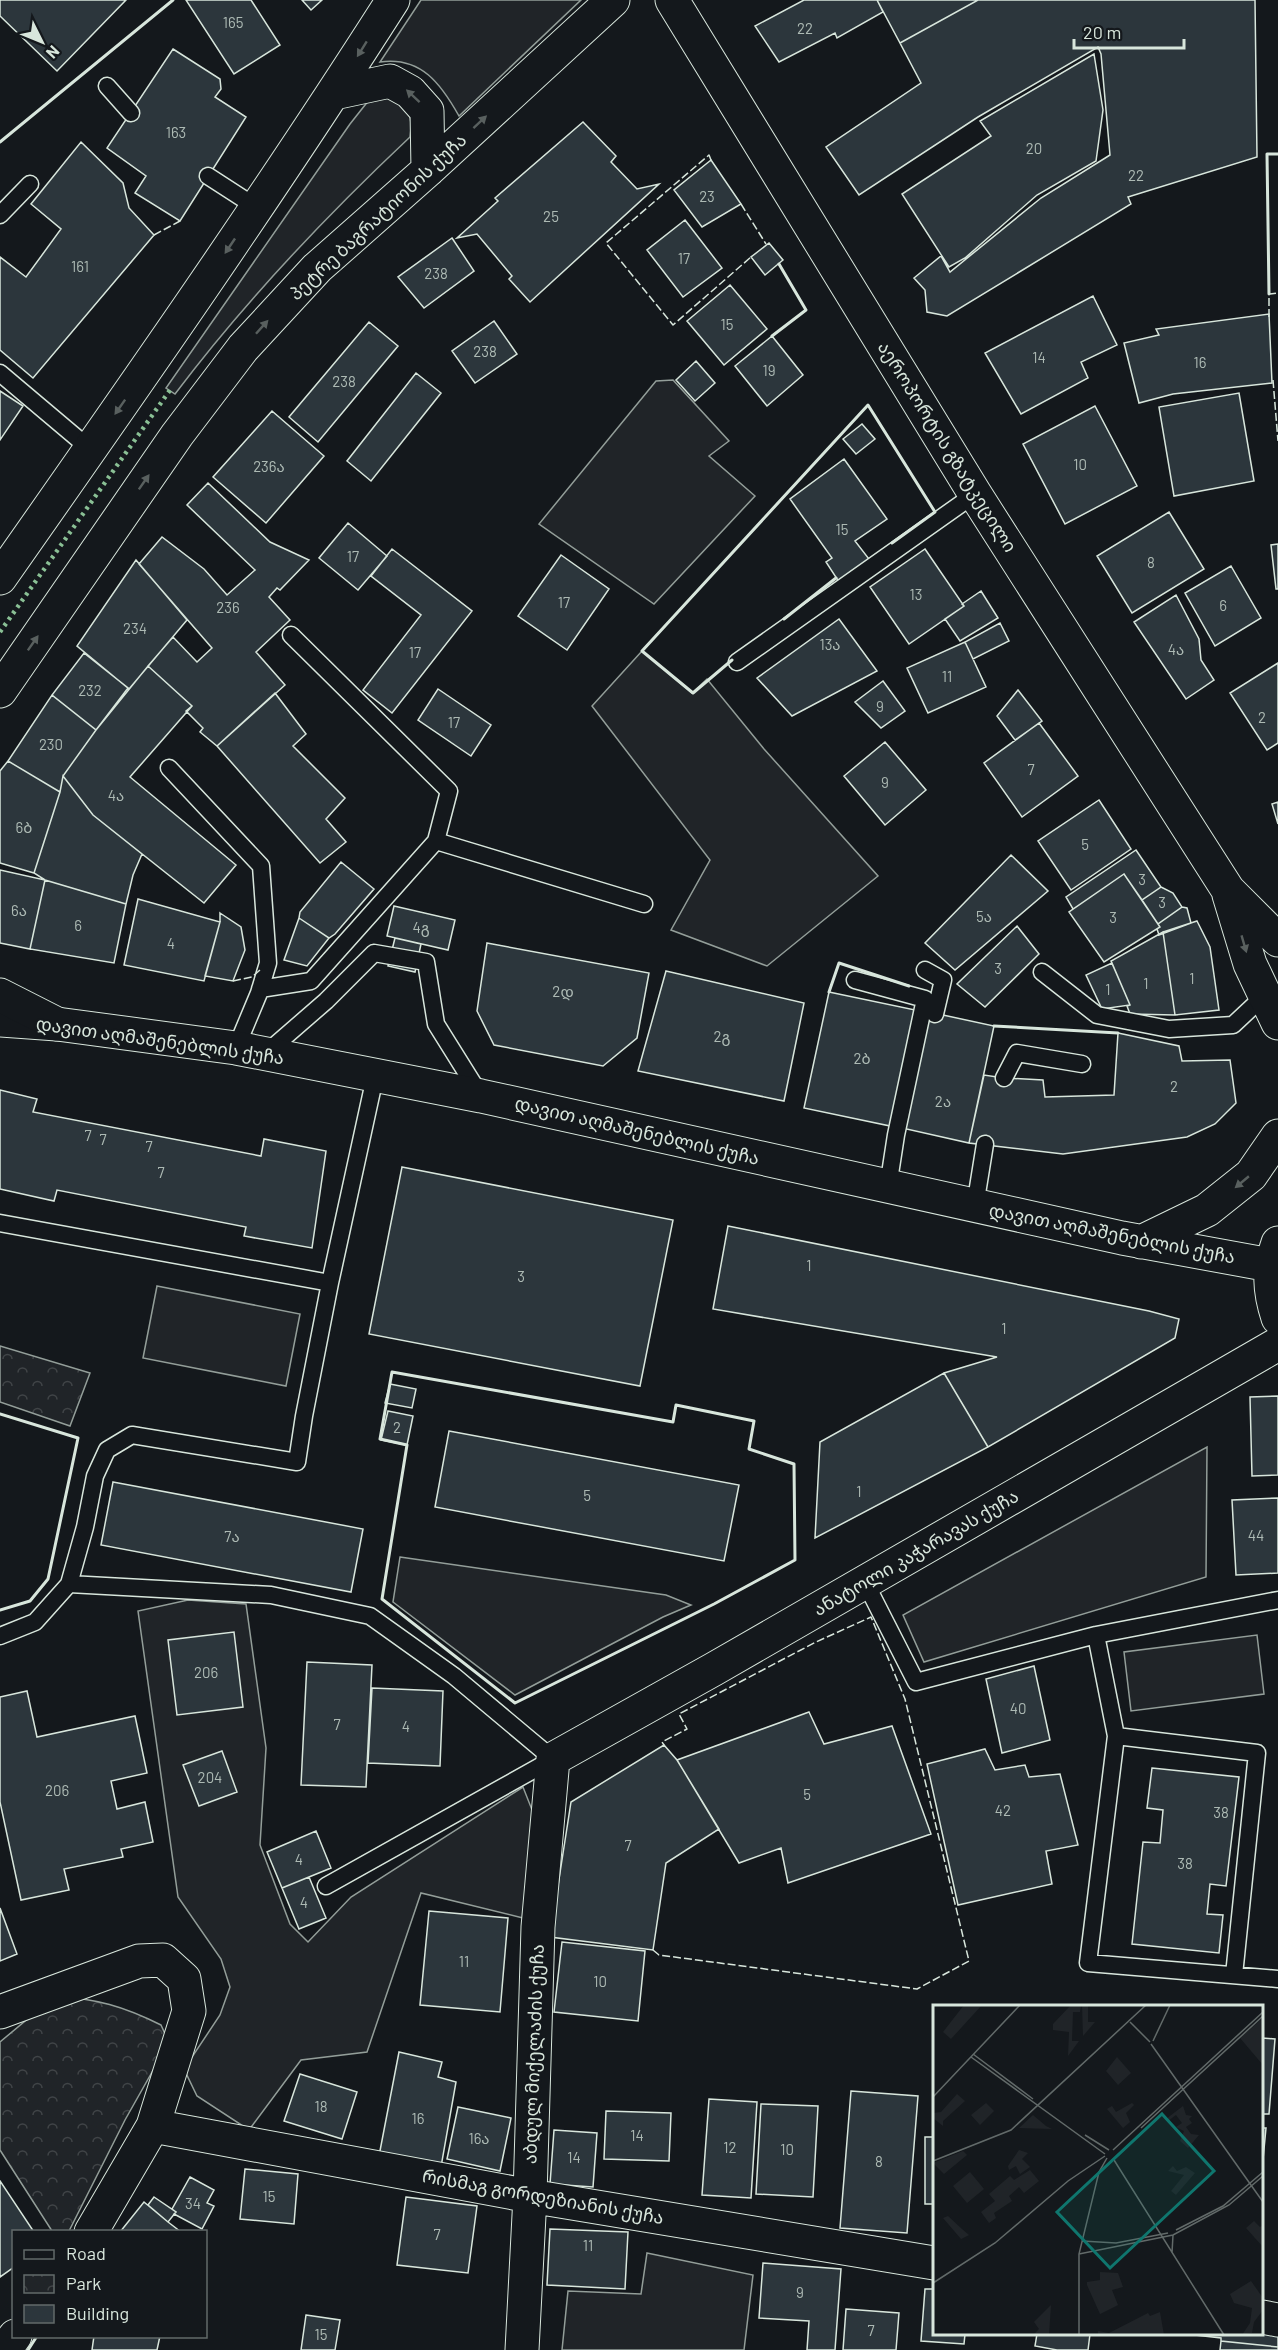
<svg xmlns="http://www.w3.org/2000/svg" width="1278" height="2350" font-family="Barlow,'Noto Sans Georgian',sans-serif">
<style>
.green{fill:#202428;stroke:#939e99;stroke-width:1.5}
.park{fill:url(#park-crowns);stroke:#939e99;stroke-width:1.5}
.building{fill:#2c363c;stroke:#d8e6dc;stroke-width:1.5}
.lines{fill:none;stroke-linecap:round;stroke-linejoin:round}
.lane-casing{stroke:#d8e6dc;stroke-width:19}
.street-casing{stroke:#d8e6dc;stroke-width:35}
.secondary-casing{stroke:#d8e6dc;stroke-width:35}
.primary-casing{stroke:#d8e6dc;stroke-width:35}
.lane{stroke:#14181c;stroke-width:16}
.street{stroke:#14181c;stroke-width:33}
.secondary{stroke:#14181c;stroke-width:33}
.primary{stroke:#14181c;stroke-width:33}
.hedge{stroke:#8ac095;stroke-width:4.5;stroke-dasharray:3 4.5;stroke-linecap:butt}
.fence{stroke:#d8e6dc;stroke-width:1.5;stroke-dasharray:8 3;stroke-linecap:butt}
.wall{stroke:#d8e6dc;stroke-width:3}
.oneway{fill:#59605f}
.labels{text-anchor:middle;stroke-width:4.5;stroke-linejoin:round;paint-order:stroke}
.number-label{font-size:15px;fill:#adbab4}
.street-label{font-size:18px;fill:#d8e6dc;stroke:#14181c}
.inset-road{fill:none;stroke:#626a69;stroke-width:1.5}
.view{fill:#0f766e;fill-opacity:0.15;stroke:#0f766e;stroke-width:3}
.inset-edge{fill:none;stroke:#d8e6dc;stroke-width:3}
</style>
<defs>
<pattern id="park-crowns" width="20" height="18" patternUnits="userSpaceOnUse" patternTransform="scale(1.5)"><rect width="20" height="18" fill="#202428"/><path d="M2 6a3 3 0 1 1 6 0M12 15a3 3 0 1 1 6 0" fill="none" stroke="#404447"/></pattern>
</defs>
<rect width="100%" height="100%" fill="#14181c"/>
<!-- green -->
<path class="green" d="M421,0H581L459,116C441,84 421,56 380,62Z
M386,96C407,107 414,112 410,137C325,217 245,301 175,394L166,388L350,124L369,100Z
M673,380L729,441L709,456L755,496L654,604L539,524L656,381Z
M642,651L692,693L707,679L764,749L878,876L767,966L671,930L710,860L592,706Z
M157,1286L300,1314L286,1386L143,1358Z
M1207,1447L1206,1577L924,1662L903,1615Z
M400,1557L666,1595L691,1605L663,1617L515,1695L393,1602Z
M188,1600L246,1604L266,1748L260,1845L290,1924L308,1942L351,1897L523,1787L538,1825L527,1919L421,1893L367,2052L301,2060L249,2130L197,2096L184,2069L220,2015L230,1987L221,1959L178,1897L138,1611Z
M1257,1635L1264,1694L1131,1711L1124,1652Z
M647,2253L753,2275L744,2350H562L568,2291L641,2294Z"/>
<!-- park -->
<path class="park" d="M0,1346L90,1373L70,1426L0,1402Z
M55,1996C97,1999 123,2006 161,2025L166,2036L156,2065L125,2120L69,2231H52L0,2150V2042Z"/>
<!-- building -->
<path class="building" d="M0,0H126L57,71L0,16Z
M186,0H251L280,45L234,74Z
M302,0H322L311,10Z
M804,0H877L883,12L837,38L835,33L779,62L755,26Z
M877,0H978L900,43Z
M978,0H1255L1257,157L1128,197L1131,204L947,316L927,312L925,290L914,278L941,256L950,272L1041,198L1110,155L1101,54L1098,47L978,117L859,195L826,147L921,83L900,43Z
M173,49L220,79L221,89L215,97L246,117L180,221L135,193L146,176L107,148Z
M1094,54L1103,110L1096,161L1037,195L965,258L949,267L902,194L991,136L980,121Z
M583,122L616,156L611,162L637,189L659,184L530,302L509,279L512,276L477,234L457,238L498,201L495,198Z
M81,142L123,183L129,208L154,235L33,378L0,350V257L26,277L61,229L31,204Z
M711,160L741,204L702,227L674,190Z
M685,220L722,268L683,297L647,250Z
M452,238L474,271L424,308L398,277Z
M769,243L783,260L765,275L751,257Z
M730,285L767,329L724,365L687,321Z
M1093,296L1117,345L1081,362L1088,378L1021,414L985,353Z
M1269,314L1272,383L1173,394L1139,403L1124,343L1159,335L1156,329Z
M494,321L517,354L475,383L452,351Z
M369,322L398,346L318,442L289,417Z
M772,336L803,375L767,406L735,366Z
M696,361L715,383L695,401L676,380Z
M416,373L441,393L371,481L347,461Z
M0,391L23,406L0,440Z
M1239,393L1254,481L1174,496L1159,407Z
M1095,406L1137,486L1065,524L1023,444Z
M272,411L324,456L266,523L213,477Z
M862,424L875,439L856,454L843,439Z
M844,459L887,519L855,541L869,559L839,582L826,562L832,558L790,499Z
M208,483L270,542L309,560L280,590L277,588L269,597L290,620L256,652L285,685L217,746L200,732L203,728L186,711L192,706L148,666L173,637L197,662L212,648L139,564L162,537L204,569L227,595L255,570L187,505Z
M1169,512L1204,569L1132,613L1097,556Z
M348,523L387,556L358,590L319,558Z
M1278,544V589H1276L1271,545Z
M392,549L472,611L392,713L363,690L421,615L371,576Z
M925,549L964,606L909,644L870,587Z
M561,555L609,589L567,650L518,616Z
M136,560L187,620L129,689L77,646Z
M1231,566L1261,618L1215,646L1185,593Z
M981,591L998,618L960,641L945,619L964,606L962,604Z
M1176,595L1199,639L1201,660L1214,680L1186,699L1134,622Z
M839,619L877,671L792,716L757,678Z
M1000,623L1009,641L973,659L965,642Z
M965,642L986,687L928,713L907,668Z
M84,653L128,688L96,730L52,695Z
M1278,663V743L1267,750L1230,693Z
M148,666L192,706L130,777L236,865L204,903L93,815L63,776L96,730Z
M883,681L905,711L881,728L855,702Z
M438,689L491,725L471,756L418,720Z
M1018,690L1042,721L1015,740L997,716Z
M275,693L306,734L293,746L345,798L326,819L346,842L320,863L217,746Z
M52,695L96,730L63,776L60,792L8,761Z
M1039,723L1078,776L1022,817L984,763Z
M885,742L926,790L885,825L844,776Z
M8,761L60,792L34,873L0,863V771Z
M63,776L93,815L142,854L133,875L126,904L45,880L34,873L60,792Z
M1099,800L1131,849L1071,890L1038,841Z
M1278,802V824L1272,804Z
M1136,850L1161,887L1142,900L1124,874L1073,909L1066,897Z
M1011,855L1048,891L955,970L925,943Z
M341,862L374,889L335,934L329,938L299,918L300,912Z
M0,870L45,880L30,949L0,943Z
M1124,874L1160,927L1104,962L1069,912Z
M45,880L126,904L114,963L30,949Z
M1161,887L1173,893L1182,907L1158,924L1142,900Z
M138,899L220,922L204,981L124,965Z
M394,906L455,920L448,950L387,936Z
M1182,907L1187,908L1191,923L1159,935L1157,929L1160,927L1158,924Z
M220,913L241,927L245,950L233,981L205,976L220,922Z
M299,918L329,938L307,966L284,960Z
M1197,921L1210,947L1219,1010L1175,1015L1163,932Z
M1017,926L1039,954L985,1007L957,984Z
M1163,932L1175,1015L1130,1014L1127,1006L1130,1005L1111,961Z
M395,938L421,944L415,972L388,966Z
M487,943L649,973L637,1038L603,1066L494,1045L477,1011Z
M1112,963L1130,1005L1102,1009L1086,975Z
M666,971L804,1003L784,1101L638,1071Z
M829,992L920,1011L895,1127L804,1108Z
M929,1012L994,1026L969,1143L902,1128Z
M1118,1033L1179,1046L1182,1061L1230,1060L1236,1103L1215,1124L1187,1137L1063,1154L969,1143L984,1075L1004,1078L1043,1080L1045,1097L1114,1095Z
M0,1090L37,1099L33,1112L261,1156L264,1139L326,1151L312,1248L244,1236L246,1227L57,1190L54,1201L0,1189Z
M402,1167L673,1220L640,1386L369,1334Z
M728,1226L1149,1311L1179,1319L1175,1338L988,1447L944,1373L997,1357L713,1309Z
M944,1373L988,1447L815,1538L820,1442Z
M390,1384L416,1389L412,1408L385,1403Z
M1278,1396V1475L1252,1476L1250,1397Z
M388,1411L413,1416L407,1445L381,1440Z
M449,1431L739,1485L724,1561L435,1507Z
M113,1482L363,1529L351,1592L101,1545Z
M1278,1498V1573L1236,1575L1232,1500Z
M234,1632L243,1707L177,1715L168,1640Z
M307,1662L372,1665L366,1787L301,1785Z
M1034,1666L1050,1740L1002,1753L986,1679Z
M372,1688L443,1691L440,1766L368,1763Z
M27,1691L37,1737L135,1716L147,1773L111,1781L117,1809L145,1802L153,1842L121,1849L123,1857L64,1869L69,1890L21,1900L0,1802V1697Z
M809,1712L824,1744L892,1726L931,1834L788,1883L781,1848L739,1863L677,1760Z
M664,1745L677,1760L719,1829L666,1863L653,1950L550,1937L571,1802Z
M985,1749L995,1770L1025,1765L1029,1777L1060,1774L1078,1845L1046,1851L1052,1884L958,1905L927,1764Z
M222,1751L237,1792L199,1806L183,1765Z
M1152,1768L1239,1777L1226,1886L1210,1884L1207,1914L1223,1915L1219,1953L1132,1944L1143,1842L1160,1843L1163,1810L1147,1808Z
M316,1831L331,1868L282,1888L267,1852Z
M309,1877L326,1918L299,1929L282,1888Z
M0,1908L17,1954L0,1961Z
M429,1911L508,1918L500,2012L420,2005Z
M562,1942L645,1951L638,2021L554,2012Z
M1262,2038L1275,2039L1269,2114H1262Z
M399,2052L442,2062L438,2077L456,2082L441,2167L379,2156Z
M300,2074L357,2092L342,2139L284,2121Z
M851,2091L918,2096L907,2233L840,2228Z
M709,2099L757,2102L751,2198L702,2195Z
M761,2104L818,2106L813,2197L756,2194Z
M458,2107L511,2118L500,2171L447,2159Z
M606,2111L671,2113L669,2161L604,2159Z
M1262,2128H1266L1262,2170Z
M554,2130L597,2133L593,2187L550,2184Z
M925,2137H934V2204H925Z
M245,2169L298,2174L294,2224L240,2219Z
M190,2177L214,2190L207,2203L214,2206L202,2229L174,2214L176,2212L172,2209Z
M0,2181L34,2232H14V2267L0,2277Z
M154,2197L176,2212L168,2222L148,2205Z
M406,2197L477,2206L468,2273L397,2265Z
M144,2202L168,2222L181,2232H120Z
M550,2229L628,2232L625,2289L547,2285Z
M763,2263L841,2269L835,2350H807L809,2321L759,2318Z
M925,2289H934V2334H965L964,2344L921,2341Z
M846,2309L899,2313L896,2350H843Z
M306,2315L340,2320L335,2350H301Z
M1278,2323V2347L1221,2341V2338L1186,2334H1262Z
M1037,2334H1090L1088,2350H1057L1035,2346Z
M94,2336H160L157,2350H92Z
M1221,2341L1278,2347V2350H1220Z"/>
<g class="lines">
<!-- lane casing -->
<g class="lane-casing">
<path id="lane" d="M107,86L131,113
M208,176L256,207
M0,215L30,184
M0,373L90,449
M291,635L449,791L436,841L644,904
M737,662L975,494
M169,768L261,866L268,963L259,993L236,1048
M925,970L943,980L935,1014
M1042,972L1097,1015L1169,1029L1233,1025L1265,995
M855,980L925,999L896,1135L888,1187
M260,989L311,981L436,841
M265,1054L326,1001L374,953L426,962L436,1024L481,1096
M1004,1078L1017,1053L1082,1064
M975,1206L985,1144
M0,1223L330,1283
M865,1582L916,1682L1096,1635
M69,1584L271,1595L370,1616L454,1676L553,1759L326,1886
M1278,1600L1096,1635L1116,1736L1088,1963L1278,1979
M0,1636L35,1622L69,1584L85,1527L95,1476L107,1450L132,1435L297,1462L304,1416L330,1283L375,1077
M1116,1736L1257,1753L1234,1975"/>
</g>
<!-- street casing -->
<g class="street-casing">
<path id="street" d="M0,2012L139,1961L163,1960L184,1979L189,2011L153,2126L91,2232
M153,2126L530,2196L934,2263
M1262,2317L1278,2320
M5,2350L15,2336
M522,2350L530,2196L538,1927L553,1759L714,1669L1278,1344"/>
</g>
<!-- secondary casing -->
<g class="secondary-casing">
<path id="secondary" d="M672,0L975,494L1228,890L1278,940
M1229,895L1250,964L1278,1023
M0,1020L57,1024L236,1048L481,1096L1122,1238L1270,1265
M1141,1242L1207,1210L1251,1175L1278,1136
M1278,1243C1268,1271 1269,1290 1278,1318"/>
</g>
<!-- primary casing -->
<g class="primary-casing">
<path id="primary" d="M334,93L390,81L410,92L427,111L428,170
M0,578C134,387 268,196 393,0
M0,691L177,435L243,348L317,268L428,170L613,0
M0,995L57,1024"/>
</g>
<!-- lane -->
<use href="#lane" class="lane"/>
<!-- street -->
<use href="#street" class="street"/>
<!-- secondary -->
<use href="#secondary" class="secondary"/>
<!-- primary -->
<use href="#primary" class="primary"/>
<!-- hedge -->
<path class="hedge" d="M0,632L170,390"/>
<!-- fence -->
<path class="fence" d="M711,160L709,155L606,243L673,325L751,257
M741,204L766,244
M154,235L180,221
M1269,317V294L1278,293
M1273,380L1278,441
M233,981L252,977L260,970
M653,1950L659,1955L917,1989L969,1961L905,1699L871,1617L816,1642L679,1714L687,1729L662,1742L664,1745"/>
<!-- wall -->
<path class="wall" d="M0,142L173,0
M1269,294L1267,154H1278
M772,336L806,310L779,264
M784,619L836,578
M732,660L693,693L642,651L868,405L935,512L892,543
M829,992L839,963L909,986
M994,1026L1118,1033
M392,1372L673,1422L676,1405L754,1421L749,1449L794,1464L795,1560L714,1604L515,1703L382,1599L407,1445L380,1439Z
M0,1414L78,1438L48,1579L30,1601L0,1610
M28,2350L37,2336"/>
</g>
<!-- one-way arrows -->
<defs><path id="oneway-solid" d="M-6-.8H1V-3.2L6.5 0L1 3.2V.8H-6Z" transform="scale(1.5)"/></defs>
<g class="oneway">
<use href="#oneway-solid" transform="translate(362 49) rotate(122)"/>
<use href="#oneway-solid" transform="translate(413 96) rotate(-137)"/>
<use href="#oneway-solid" transform="translate(480 122) rotate(-43)"/>
<use href="#oneway-solid" transform="translate(230 246) rotate(124)"/>
<use href="#oneway-solid" transform="translate(262 327) rotate(-48)"/>
<use href="#oneway-solid" transform="translate(120 407) rotate(125)"/>
<use href="#oneway-solid" transform="translate(144 482) rotate(-55)"/>
<use href="#oneway-solid" transform="translate(33 643) rotate(-55)"/>
<use href="#oneway-solid" transform="translate(1244 944) rotate(74)"/>
<use href="#oneway-solid" transform="translate(1242 1182) rotate(140)"/>
</g>
<g class="labels">
<!-- number labels -->
<g class="number-label">
<text x="233" y="28">165</text>
<text x="805" y="34">22</text>
<text x="176" y="138">163</text>
<text x="1034" y="154">20</text>
<text x="1136" y="181">22</text>
<text x="707" y="202">23</text>
<text x="551" y="222">25</text>
<text x="684" y="264">17</text>
<text x="80" y="272">161</text>
<text x="436" y="279">238</text>
<text x="727" y="330">15</text>
<text x="485" y="357">238</text>
<text x="1039" y="363">14</text>
<text x="1200" y="368">16</text>
<text x="769" y="376">19</text>
<text x="344" y="387">238</text>
<text x="1080" y="470">10</text>
<text x="269" y="472">236ა</text>
<text x="842" y="535">15</text>
<text x="353" y="562">17</text>
<text x="1151" y="568">8</text>
<text x="916" y="600">13</text>
<text x="564" y="608">17</text>
<text x="1223" y="611">6</text>
<text x="228" y="613">236</text>
<text x="135" y="634">234</text>
<text x="830" y="650">13ა</text>
<text x="1176" y="655">4ა</text>
<text x="415" y="658">17</text>
<text x="947" y="682">11</text>
<text x="90" y="696">232</text>
<text x="880" y="712">9</text>
<text x="1262" y="723">2</text>
<text x="454" y="728">17</text>
<text x="51" y="750">230</text>
<text x="1031" y="775">7</text>
<text x="885" y="788">9</text>
<text x="116" y="801">4ა</text>
<text x="24" y="833">6ბ</text>
<text x="1085" y="850">5</text>
<text x="1142" y="885">3</text>
<text x="1162" y="908">3</text>
<text x="19" y="916">6ა</text>
<text x="984" y="922">5ა</text>
<text x="1113" y="923">3</text>
<text x="78" y="931">6</text>
<text x="421" y="933">4გ</text>
<text x="171" y="949">4</text>
<text x="998" y="974">3</text>
<text x="1192" y="984">1</text>
<text x="1146" y="989">1</text>
<text x="1108" y="995">1</text>
<text x="563" y="997">2დ</text>
<text x="722" y="1042">2გ</text>
<text x="862" y="1064">2ბ</text>
<text x="1174" y="1092">2</text>
<text x="943" y="1107">2ა</text>
<text x="88" y="1141">7</text>
<text x="103" y="1145">7</text>
<text x="149" y="1152">7</text>
<text x="161" y="1178">7</text>
<text x="809" y="1271">1</text>
<text x="521" y="1282">3</text>
<text x="1004" y="1334">1</text>
<text x="397" y="1433">2</text>
<text x="859" y="1497">1</text>
<text x="587" y="1501">5</text>
<text x="1256" y="1541">44</text>
<text x="232" y="1542">7ა</text>
<text x="206" y="1678">206</text>
<text x="1018" y="1714">40</text>
<text x="337" y="1730">7</text>
<text x="406" y="1732">4</text>
<text x="210" y="1783">204</text>
<text x="57" y="1796">206</text>
<text x="807" y="1800">5</text>
<text x="1003" y="1816">42</text>
<text x="1221" y="1818">38</text>
<text x="628" y="1851">7</text>
<text x="299" y="1865">4</text>
<text x="1185" y="1869">38</text>
<text x="304" y="1908">4</text>
<text x="464" y="1967">11</text>
<text x="600" y="1987">10</text>
<text x="321" y="2112">18</text>
<text x="418" y="2124">16</text>
<text x="637" y="2141">14</text>
<text x="479" y="2144">16ა</text>
<text x="730" y="2153">12</text>
<text x="787" y="2155">10</text>
<text x="574" y="2163">14</text>
<text x="879" y="2167">8</text>
<text x="269" y="2202">15</text>
<text x="193" y="2209">34</text>
<text x="437" y="2240">7</text>
<text x="588" y="2251">11</text>
<text x="800" y="2298">9</text>
<text x="871" y="2336">7</text>
<text x="321" y="2340">15</text>
</g>
<!-- street labels -->
<g class="street-label">
<text transform="translate(378 217) rotate(-43)" y="6">პეტრე ბაგრატიონის ქუჩა</text>
<text transform="translate(947 447) rotate(58)" y="6">აეროპორტის გზატკეცილი</text>
<text transform="translate(160 1041) rotate(8)" y="6">დავით აღმაშენებლის ქუჩა</text>
<text transform="translate(637 1131) rotate(13)" y="6">დავით აღმაშენებლის ქუჩა</text>
<text transform="translate(1112 1234) rotate(11)" y="6">დავით აღმაშენებლის ქუჩა</text>
<text transform="translate(916 1553) rotate(-30)" y="6">ანატოლი კაჭარავას ქუჩა</text>
<text transform="translate(534 2054) rotate(-88)" y="6">აბდულ მიქელაძის ქუჩა</text>
<text transform="translate(543 2197) rotate(10)" y="6">რისმაგ გორდეზიანის ქუჩა</text>
</g>
</g>
<!-- overview -->
<g transform="translate(933 2005)">
<rect width="330" height="330" fill="#14181c"/>
<path d="M330,13V60L307,33ZM24,89L32,96L10,116V121L0,113V108L8,107ZM53,98L61,106L47,120L38,110ZM250,101L253,110L259,111L256,114L259,118L253,122L258,129L266,130L255,143L247,136L251,126L243,122L249,118L243,110L235,116L233,114ZM100,110L113,121L119,124L86,123ZM86,145L95,148L89,154L97,162L87,169L83,161L76,165L75,161ZM240,161L244,166L253,162L262,168L243,190L238,186L251,170L235,166ZM97,165L106,176L91,188L86,182L76,191L79,196L61,208L63,213L56,218L48,207L62,196L56,189L77,171L81,175ZM37,167L51,184L34,198L20,181ZM15,211L29,224L36,230L28,234L10,213ZM321,216L327,222L330,220V242L313,223ZM167,267L185,268L190,282L179,285L185,300L167,309L154,280V277L167,275ZM318,276L330,293V305L321,317L319,328L309,330L317,318L319,303L301,298L297,289ZM118,300L116,330H100L106,324L101,317ZM227,307L231,330H165V326L176,328L215,308L217,311Z" fill="#202428"/>
<path d="M138,0H148L147,7H140L139,36H146L135,51L136,27L120,25V19ZM149,0H155V17H162L150,31ZM199,98L201,100L193,108L197,117L190,123L174,104L179,101L183,107Z" fill="#202428"/>
<path d="M31,0H49L18,34L10,27ZM184,52L198,68L185,80L173,66ZM30,146L34,150L11,169L0,158Z" fill="#202428"/>
<path class="inset-road" d="M197,17L217,37M220,36L237,0M218,39L330,197M40,49L100,94M38,52L172,149M0,92L87,0M208,123L330,11M152,130L176,145M180,145L330,7M181,155L291,330M0,156L78,125L213,0M243,225L290,201L330,167M149,236L183,238L235,228M239,248L240,230M146,249L240,230L296,200L330,171M0,278L62,238L135,176L172,151M146,330V249L166,167L174,153"/>
<path class="view" d="M229,109L281,166L177,263L124,207Z"/>
<rect width="330" height="330" class="inset-edge"/>
</g>
<!-- legend -->
<rect x="12" y="2230" width="195" height="108" fill="#14181c" stroke="#626a69" stroke-width="1.5"/>
<rect x="24" y="2250" width="30" height="9" fill="#14181c" stroke="#626a69" stroke-width="1.5"/>
<text x="66" y="2260" font-size="18" fill="#d8e6dc">Road</text>
<rect x="24" y="2275" width="30" height="18" fill="url(#park-crowns)" stroke="#626a69" stroke-width="1.5"/>
<text x="66" y="2290" font-size="18" fill="#d8e6dc">Park</text>
<rect x="24" y="2305" width="30" height="18" fill="#2c363c" stroke="#626a69" stroke-width="1.5"/>
<text x="66" y="2320" font-size="18" fill="#d8e6dc">Building</text>
<!-- north arrow -->
<g transform="translate(42 42) rotate(133)" stroke="#14181c" stroke-width="4.5" paint-order="stroke">
<path d="M0-4.5L10 22L0 15L-10 22Z" fill="#d8e6dc"/>
<text y="-9" font-size="16" font-weight="bold" text-anchor="middle" fill="#d8e6dc">N</text>
</g>
<!-- scale -->
<path d="M1074 39v9h110v-9" fill="none" stroke="#d8e6dc" stroke-width="3"/>
<text x="1083" y="39" font-size="18" fill="#d8e6dc" stroke="#14181c" stroke-width="4.5" paint-order="stroke">20 m</text>
</svg>
